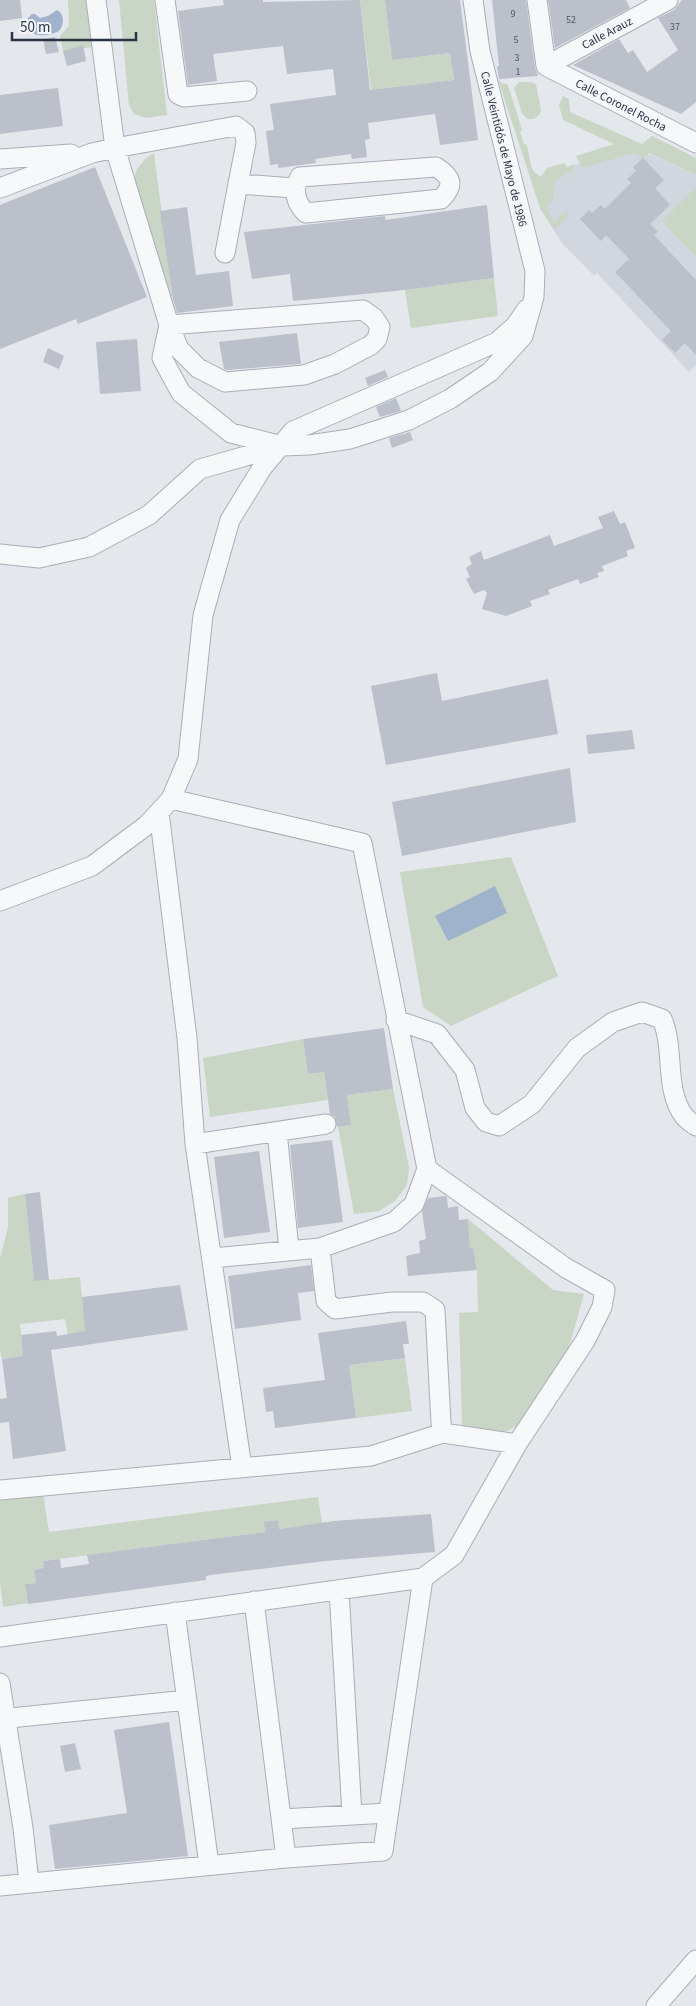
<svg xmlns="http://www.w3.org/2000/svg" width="696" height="2006" font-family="'Source Sans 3',sans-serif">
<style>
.built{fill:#d2d6de}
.green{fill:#c9d6c5}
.water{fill:#9fb4cc}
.building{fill:#bbc0ca}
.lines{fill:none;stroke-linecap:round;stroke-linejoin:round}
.minor-casing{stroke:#a9aeb7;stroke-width:21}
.minor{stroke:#f7f8fa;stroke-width:19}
.labels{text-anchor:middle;stroke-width:4;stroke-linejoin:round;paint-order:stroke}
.number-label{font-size:10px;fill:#4f5766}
.street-label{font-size:12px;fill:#2b3445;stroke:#f4f6f9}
</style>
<rect width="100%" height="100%" fill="#e4e7ec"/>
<!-- built -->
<path class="built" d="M625,149L641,150L696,175V365L689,372L597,273L594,276L562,243L540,208V195L562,169Z"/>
<!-- green -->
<path class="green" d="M68,0H87L93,47L63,51L60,36L69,26Z
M119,0H154L167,115L146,118L134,114L129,105Z
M360,0H385L392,60L466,51L452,67L454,80L371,90Z
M498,79L501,83L507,84L509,88L522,130L520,132L524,144L527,145C530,155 529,175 542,176L547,168L564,163L567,167L573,165L575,170C560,175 550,182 554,199L546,206L554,222L566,211L569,216L554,230L540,208Z
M519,82H531L536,84L541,110L540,114L534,119H527L522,113L514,88Z
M563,96L569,99L570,112L642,144L652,136L696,158V175L649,153L643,158L633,153L582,168L576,156L614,144L563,120L559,105Z
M154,153L174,309L151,245L133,182L137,169L145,159Z
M696,188V257L662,221Z
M494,278L498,316L411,328L405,290Z
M511,857L558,976L451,1026L423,1007L400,872Z
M303,1039L308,1074L324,1072L328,1100L210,1117L203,1058Z
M393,1089L409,1167L407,1185L395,1201L379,1211L354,1214L338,1127L351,1125L347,1095Z
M25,1194L34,1281L80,1277L87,1345L70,1347L65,1319L20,1324L23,1356L2,1359L0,1351V1258L8,1227V1198Z
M468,1219L553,1290L584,1294L566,1358L525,1422L503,1433L462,1425L459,1313L478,1312L477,1270L473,1248H470Z
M405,1358L412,1411L356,1418L349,1365Z
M43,1493L49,1532L318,1497L322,1523L279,1529L277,1520L265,1522L266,1532L43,1561L44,1568L35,1570L36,1583L25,1584L28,1603L3,1607L0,1582V1499Z"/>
<!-- water -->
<path class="water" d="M57,10C65,14 64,25 59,31C47,37 27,39 25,21L32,14H35L40,18L48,16Z
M495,886L507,913L448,941L435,916Z"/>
<!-- building -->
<path class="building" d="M0,0H20L22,18L0,21Z
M223,0H263V2L360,0L370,90L454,80L450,53L392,60L385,0H460L478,140L440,145L435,114L368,123L370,139L365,140L367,157L352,159L351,154L315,159L316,163L278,168V164L270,165L266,131L274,130L270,104L336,95L333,69L287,74L283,46L213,54L217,81L188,85L178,11L224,5Z
M492,0H526L535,68L538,76L499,79L497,66H499Z
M548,0H626L630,8L555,48Z
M682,0H696V102L681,114L573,65L619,39L628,53L633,50L647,72L678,50L658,18L674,10Z
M55,37L59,52L46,54L43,39Z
M83,45L86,61L67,66L63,51Z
M58,88L63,126L0,134V95Z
M643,158L664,180L655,188L670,205L650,224L658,232L654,235L696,280V355L685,343L675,353L662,340L671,331L615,272L629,259L606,235L601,241L580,219L589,210L592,213L601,205L605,209L631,183L627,179L636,171L633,167Z
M95,167L147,297L78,324L76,319L0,349V205Z
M487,205L494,278L405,290L293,301L290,274L252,279L244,232L385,216L386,220Z
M187,207L196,275L229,271L233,306L177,313L173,299L160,211Z
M297,333L301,364L227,370L224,369L219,342Z
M137,339L141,391L100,394L96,342Z
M48,348L64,356L59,369L43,362Z
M385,370L388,377L368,386L365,378Z
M396,398L401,411L380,417L376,407Z
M410,432L413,440L392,448L389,438Z
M614,511L620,524L625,522L635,548L626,551L628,556L602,566L604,571L597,573L599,577L580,584L578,579L548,590L550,594L530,601L532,606L506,616L482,609L487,593L484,590L474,594L466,579L470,577L466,568L472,564L469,557L481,551L484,560L550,535L554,546L603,528L598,517Z
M437,673L442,701L548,679L558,734L386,765L371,686Z
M632,730L635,749L588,754L586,735Z
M570,768L576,822L402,856L392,802Z
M384,1028L393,1089L347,1095L351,1125L337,1127L335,1117L330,1114L324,1072L308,1074L303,1039Z
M332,1140L343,1222L298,1228L290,1145Z
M259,1151L270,1232L224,1238L214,1157Z
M40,1192L49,1280L34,1281L25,1194Z
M445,1196L447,1197L448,1208L458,1206L459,1220L468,1219L470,1248H473L477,1270L408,1276L406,1256L420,1253L419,1241L426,1239L422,1211L428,1198Z
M311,1265L314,1291L298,1293L301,1320L235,1329L228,1276Z
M180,1285L188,1330L51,1350L66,1451L13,1459L9,1422L0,1423V1399L7,1398L2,1359L23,1356L21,1335L56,1331L57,1336L85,1331L82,1297Z
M406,1321L409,1344H403L405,1358L349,1365L356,1418L275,1428L273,1411L266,1412L263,1388L325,1380L318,1333Z
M431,1514L435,1552L326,1561L211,1575L206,1576V1580L28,1604L25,1584L36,1583L34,1570L44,1568L43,1561L60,1559L61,1568L89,1564L87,1555L266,1532L264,1522L278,1520L279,1529L334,1521Z
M169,1722L188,1856L55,1869L49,1825L127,1813L114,1730Z
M75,1743L81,1769L65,1772L60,1746Z"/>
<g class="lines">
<!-- minor casing -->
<g class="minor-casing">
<path id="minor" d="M165,0L178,94L184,97L247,91
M537,0L546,66
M546,66L696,143
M546,66L668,0
M0,159L71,154
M0,188L92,153L115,148L96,0
M295,188C296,199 298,205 306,213L441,199C455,185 452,177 436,167L300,177L295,188L238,184L246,143L245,133L236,126L115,148L169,325L179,349L198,368L225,382L304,375L335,364L371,345L377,339L380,327L374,318L363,310L169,325L162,358L181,393L231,433L282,446L309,445L350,439L409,420L450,399L490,372L523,336L534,297L535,271L480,51L473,0
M225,253L238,184
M0,554L39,558L89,547L149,515L200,469L281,446
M171,799L362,843L427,1169L414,1204L394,1222L320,1248L212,1258
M159,812L187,1038L195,1144L242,1468
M0,901L92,866L147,825L171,799L188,759L203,615L230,520L262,468L293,431L497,342L516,325L527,309
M396,1020L437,1034L465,1070L475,1108L486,1122L499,1126L532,1104L577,1048L613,1022L642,1012L662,1019C675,1048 664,1090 684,1116C687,1120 692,1123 696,1126
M277,1132L289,1249
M195,1144L326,1124
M320,1248L326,1301L335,1309L392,1302H423L435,1310L441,1423L443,1433
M0,1490L371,1456L443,1433L517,1444
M339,1590L352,1815
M254,1601L286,1858
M175,1612L209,1865
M0,1637L423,1578L454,1555L517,1444L585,1341L602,1307L605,1290L566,1268L427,1169
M0,1683L23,1828L29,1882
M0,1719L187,1700
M282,1819L388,1813
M0,1886L286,1858L383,1851L423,1578
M656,2006L696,1960"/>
</g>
<!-- minor -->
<use href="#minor" class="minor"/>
</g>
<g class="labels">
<!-- number labels -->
<g class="number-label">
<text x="513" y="17">9</text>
<text x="571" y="23">52</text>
<text x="675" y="30">37</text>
<text x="516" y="43">5</text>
<text x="517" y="61">3</text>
<text x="518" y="75">1</text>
</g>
<!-- street labels -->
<g class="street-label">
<text transform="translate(607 33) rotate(-28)" y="4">Calle Arauz</text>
<text transform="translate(621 105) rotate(27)" y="4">Calle Coronel Rocha</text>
<text transform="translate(504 149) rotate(76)" y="4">Calle Veintidós de Mayo de 1986</text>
</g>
</g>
<!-- scale -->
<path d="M12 32v8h124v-8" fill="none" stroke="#2b3445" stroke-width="2.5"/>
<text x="20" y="32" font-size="15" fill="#2b3445" stroke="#f4f6f9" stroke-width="4" paint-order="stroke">50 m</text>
</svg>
